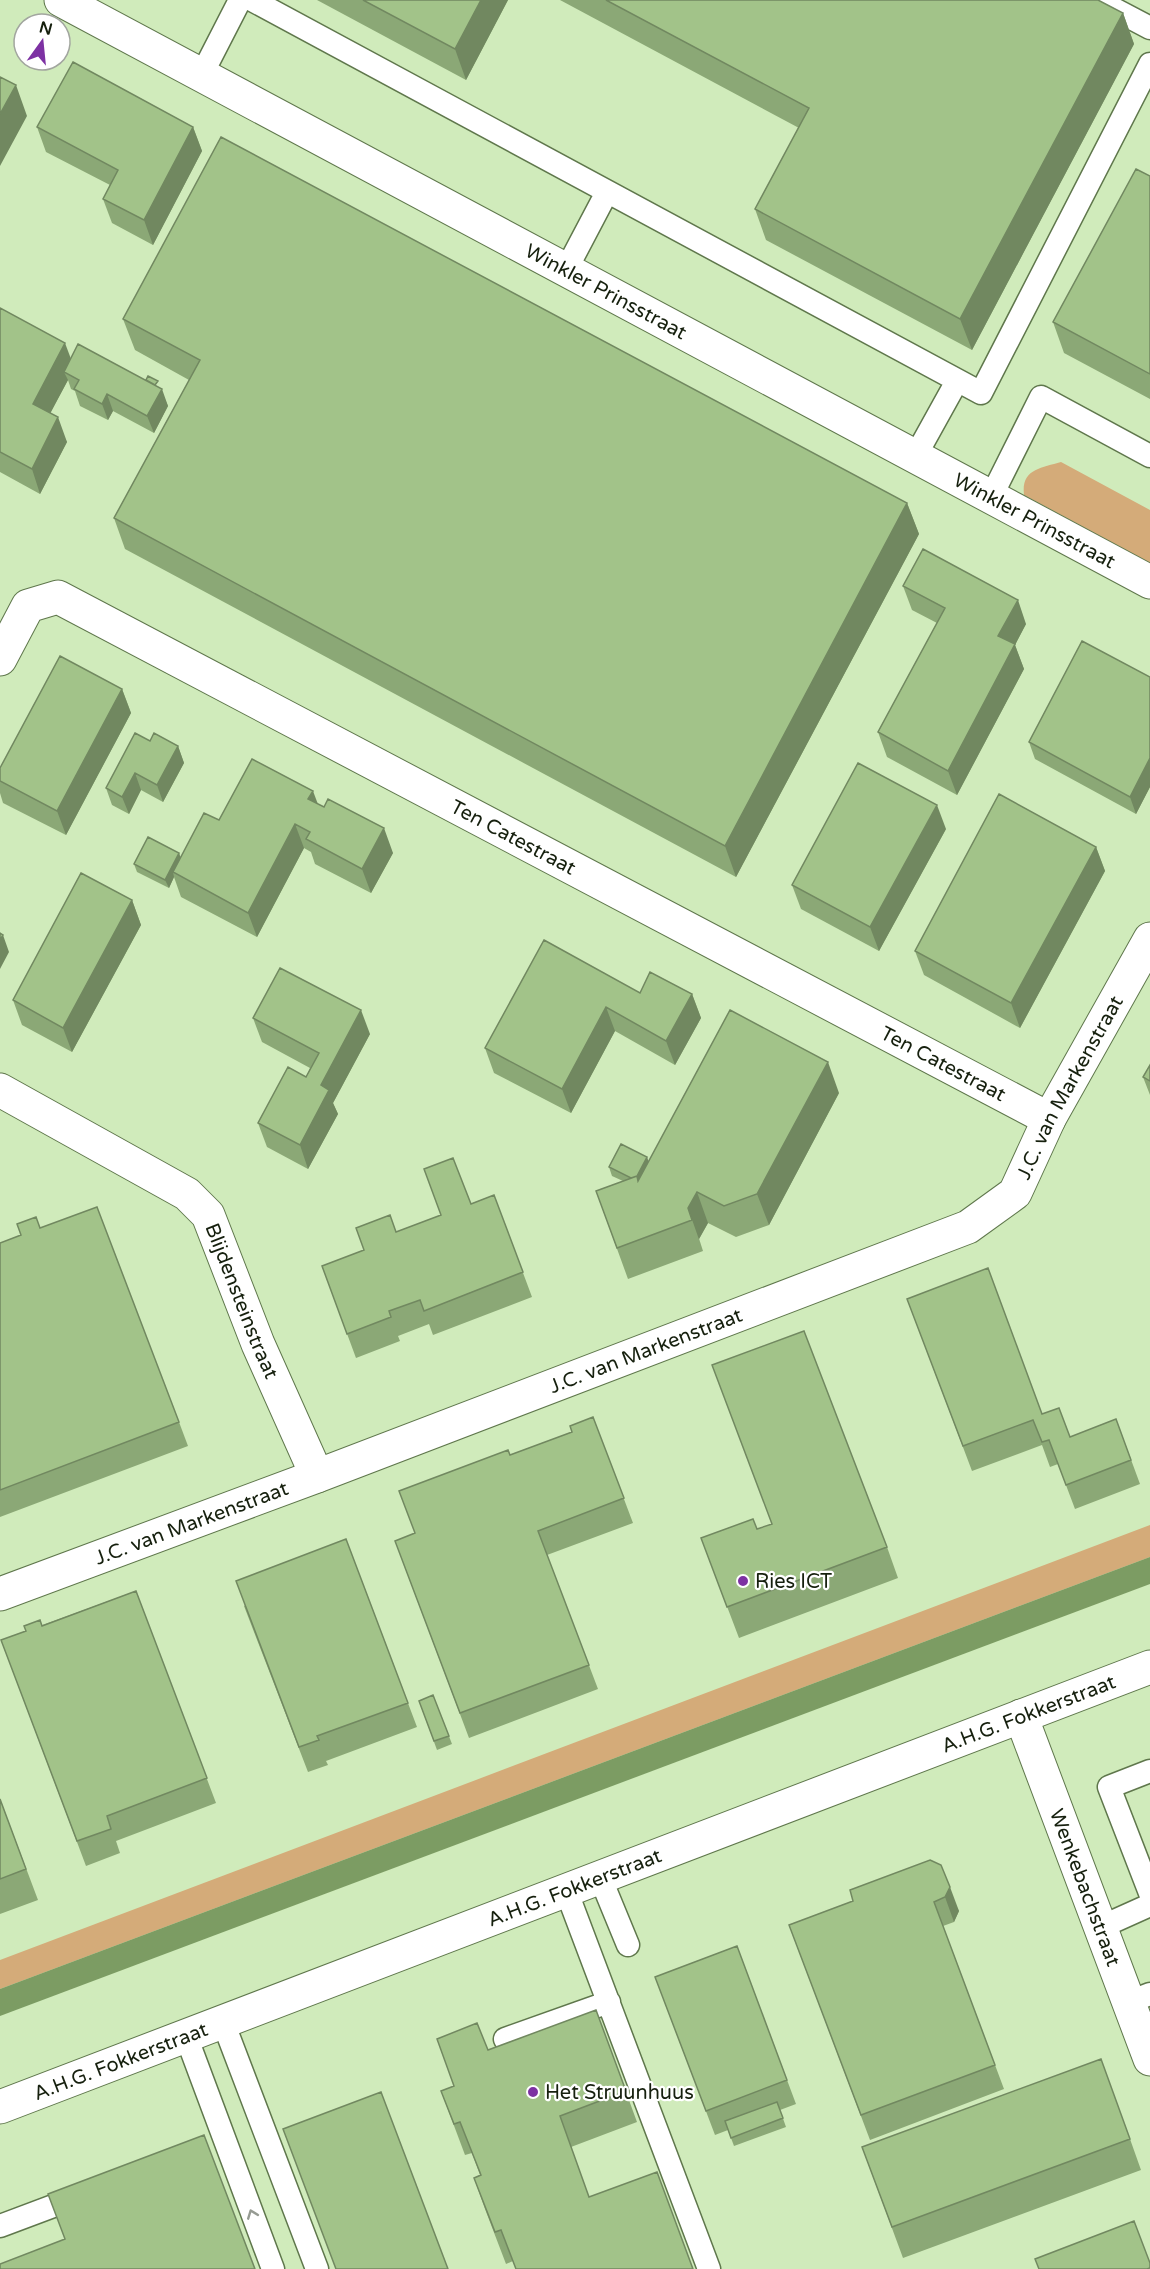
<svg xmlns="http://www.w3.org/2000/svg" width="1150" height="2269" font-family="'Varela Round',sans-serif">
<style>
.green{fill:#d4ab79}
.water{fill:#7c9c63}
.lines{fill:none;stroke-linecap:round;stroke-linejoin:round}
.service-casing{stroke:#5f774c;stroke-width:25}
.minor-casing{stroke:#5f774c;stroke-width:35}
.tertiary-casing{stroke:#5f774c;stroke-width:35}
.service{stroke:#fff;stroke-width:22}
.minor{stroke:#fff;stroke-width:33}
.tertiary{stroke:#fff;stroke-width:33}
.wall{fill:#8ba876}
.shaded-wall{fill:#718860}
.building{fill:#a2c389;stroke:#718860;stroke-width:1.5}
.oneway{stroke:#969b93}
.poi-dot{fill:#7d31a3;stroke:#fff;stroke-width:2}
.labels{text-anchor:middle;stroke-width:4.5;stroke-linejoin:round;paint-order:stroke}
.street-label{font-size:20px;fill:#16200e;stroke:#fff}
.poi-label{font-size:20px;fill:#16200e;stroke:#fff;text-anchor:start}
</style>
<rect width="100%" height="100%" fill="#d0ebbb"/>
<!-- green -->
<path class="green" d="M1061,462L1150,510V563L1024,495C1021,469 1041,468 1061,462Z
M1150,1525V1557L0,1989V1960Z"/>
<!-- water -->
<path class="water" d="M1150,1557V1584L0,2016V1989Z"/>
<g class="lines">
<!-- service casing -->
<g class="service-casing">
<path id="service" d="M252,0L981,393L1150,64
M1097,0L1150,28
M201,76L240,0
M566,270L607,192
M916,455L957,381
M991,497L1041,397L1150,456
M1150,1771L1109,1787L1150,1893
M600,1877L628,1945
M566,1890L709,2269
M1101,1927L1150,1905
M1129,2002L1150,1994
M223,2022L317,2269
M186,2036L273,2269
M505,2039L609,2002
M0,2226L80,2196"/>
</g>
<!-- minor casing -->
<g class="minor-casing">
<g id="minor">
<path id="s1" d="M61,0L1150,582"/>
<path id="s2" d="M0,659L28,606L58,597L1049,1119"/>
<path id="s3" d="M0,1090L187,1194L208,1215L258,1344L317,1476"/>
<path id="s4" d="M0,1594L317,1476L968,1227L1015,1193L1049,1119L1150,939"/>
<path id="s5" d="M1021,1716L1150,2059"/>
</g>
</g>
<!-- tertiary casing -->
<g class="tertiary-casing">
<g id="tertiary">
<path id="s6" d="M0,2107L1150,1667"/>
</g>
</g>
<!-- service -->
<use href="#service" class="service"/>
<!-- minor -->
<use href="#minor" class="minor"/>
<!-- tertiary -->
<use href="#tertiary" class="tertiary"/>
</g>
<!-- wall -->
<path class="wall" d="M317,0H508L466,80Z
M560,0H1098L1123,13L1134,44L972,350L766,240L755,209L799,128Z
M37,127H193L202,151L153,245L112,223L103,199L110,185L46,152Z
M1150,176V399L1064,353L1053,322Z
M0,308L71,359L160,388L168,406L154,433L113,411L108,420L80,406L75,391L71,389L68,380L50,413L67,442L40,494L0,472Z
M123,319L907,503L919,534L736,877L125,549L114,518L189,380L135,350Z
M903,586L1026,624L1015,645L1024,669L957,795L887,757L878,732L937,623L912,610Z
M1150,677V787L1136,814L1035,759L1029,742Z
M122,689L131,713L66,835L3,803L0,793V768Z
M178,746L184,763L163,802L141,790L129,814L112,805L106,788Z
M317,804L393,853L371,893L315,864L311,852L304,848L257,937L181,897L174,877L169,888L137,872L134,864L179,853L180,857L219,820Z
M946,829L879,951L801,909L792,885Z
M1096,847L1105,871L1020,1028L924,975L915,951Z
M132,900L141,925L72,1052L22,1025L13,1000Z
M640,993L692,994L701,1018L675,1065L615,1031L571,1113L494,1073L485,1048Z
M253,1018L370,1034L333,1103L338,1114L308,1169L267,1147L258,1123L306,1077L310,1068L262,1042Z
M1150,1065V1095L1143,1077Z
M839,1093L769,1225L736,1237L708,1223L699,1239L703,1251L628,1279L596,1191L623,1181L612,1176L609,1167L647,1157L648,1162Z
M494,1195L532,1297L433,1335L429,1324L398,1336L400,1341L356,1358L322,1266L364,1250L396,1232Z
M40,1228L179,1422L188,1446L0,1517V1243Z
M907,1299L1070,1437L1116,1419L1140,1484L1075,1509L1058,1464L1050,1467L1042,1445L972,1471Z
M593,1417L633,1523L547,1555L598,1689L469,1738L404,1565L414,1533L510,1455L572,1432Z
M757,1529L887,1547L898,1578L739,1638L701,1538Z
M346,1539L417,1727L326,1761L328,1765L308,1772L244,1606Z
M136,1591L216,1803L116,1841L120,1853L86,1866L1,1640Z
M433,1695L452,1744L437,1750L419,1701Z
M0,1799L38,1900L0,1914Z
M930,1860L959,1911L954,1922L943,1926L1004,2089L870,2140L789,1925L853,1901Z
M737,1946L796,2104L780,2110L786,2127L734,2146L728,2130L715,2135L655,1977Z
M596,2010L637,2122L571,2147L589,2197L693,2269H516L513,2261L506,2264L485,2209L474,2178L480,2175L472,2153L465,2155L441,2091L454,2086L488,2050Z
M1130,2139L1141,2170L903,2258L862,2147Z"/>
<!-- shaded-wall -->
<path class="shaded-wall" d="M481,0H508L466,80L455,49Z
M1123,13L1134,44L972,350L960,319Z
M16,85L27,116L0,166V114Z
M193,127L202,151L153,245L144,220Z
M65,343L74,367L64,372L68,380L42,429L33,404Z
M162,389L168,406L154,433L147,416Z
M107,394L113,411L108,420L102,404Z
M58,417L67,442L40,494L32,469Z
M907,503L919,534L736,877L725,846Z
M1018,600L1026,624L1015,645L1024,669L957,795L948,771L998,636Z
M122,689L131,713L66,835L57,811Z
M178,746L184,763L163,802L157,785Z
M1150,758V787L1136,814L1130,797Z
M135,773L141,790L129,814L122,797Z
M313,791L322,815L308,799Z
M937,805L946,829L879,951L870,927Z
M295,824L304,848L257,937L248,913Z
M384,828L393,853L371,893L362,869Z
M1096,847L1105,871L1020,1028L1011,1003Z
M179,853L182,862L173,872L174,877L169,888L165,880Z
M132,900L141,925L72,1052L63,1028Z
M3,935L9,952L0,969V940Z
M692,994L701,1018L675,1065L666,1041Z
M606,1007L615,1031L571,1113L562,1089Z
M361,1010L370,1034L333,1103L338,1114L308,1169L300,1145L321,1085Z
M828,1062L839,1093L769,1225L757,1194Z
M647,1157L650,1166L638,1189L635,1180Z
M697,1192L708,1223L699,1239L703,1251L688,1208Z
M950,1887L959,1911L954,1922L945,1897Z"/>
<!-- building -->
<path class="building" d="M363,0H481L455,49Z
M606,0H1098L1123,13L960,319L755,209L809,108Z
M73,62L193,127L144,220L103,199L118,170L37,127Z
M0,77L16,85L0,114Z
M221,137L907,503L725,846L114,518L200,360L123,319Z
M1136,169L1150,176V374L1053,322Z
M0,308L65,343L33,404L58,417L32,469L0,452Z
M78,344L162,389L147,416L107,394L102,404L74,389L79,380L64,372Z
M148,376L158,381L155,385L146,380Z
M923,549L1018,600L998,636L1015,644L948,771L878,732L945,608L903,586Z
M1082,641L1150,677V758L1130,797L1029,742Z
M60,656L122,689L57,811L0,781V768Z
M135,733L150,741L154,733L178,746L157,785L135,773L122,797L106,788Z
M252,759L313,791L308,799L324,807L328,799L384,828L362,869L306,839L310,832L295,824L248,913L173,872L204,813L219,820Z
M858,763L937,805L870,927L792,885Z
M999,794L1096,847L1011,1003L915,951Z
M148,837L179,853L165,880L134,864Z
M81,873L132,900L63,1028L13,1000Z
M0,933L3,935L0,940Z
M544,940L640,993L650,972L692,994L666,1041L606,1007L562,1089L485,1048Z
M280,968L361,1010L321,1085L329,1090L300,1145L258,1123L288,1067L306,1077L319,1053L253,1018Z
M730,1010L828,1062L757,1194L724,1206L697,1192L688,1208L692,1220L617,1248L596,1191L637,1176L638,1181Z
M1150,1065V1081L1143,1077Z
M621,1144L647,1157L637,1176L631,1178L609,1167Z
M453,1158L471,1204L494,1195L523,1272L424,1311L420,1300L389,1311L391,1317L347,1334L322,1266L364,1250L356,1228L390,1215L396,1232L441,1215L424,1169Z
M97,1207L179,1422L0,1490V1243L21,1235L17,1224L36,1217L40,1228Z
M988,1268L1042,1414L1059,1408L1070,1437L1116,1419L1131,1460L1066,1485L1049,1440L1042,1442L1033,1420L963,1446L907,1299Z
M804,1331L887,1547L727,1607L701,1538L753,1519L757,1529L772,1524L712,1365Z
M593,1417L624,1498L538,1531L589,1665L460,1713L395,1541L415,1533L399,1491L508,1450L510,1455L572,1432L570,1426Z
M346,1539L408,1703L317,1736L319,1740L299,1747L236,1581Z
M136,1591L207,1778L107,1816L111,1829L77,1841L1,1640L26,1631L24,1626L40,1620L42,1626Z
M433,1695L449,1736L434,1741L419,1701Z
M0,1799L26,1869L0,1879Z
M930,1860L941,1865L950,1887L945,1897L934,1902L995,2065L861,2115L789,1925L853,1901L850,1890Z
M737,1946L787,2080L706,2111L655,1977Z
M596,2010L626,2091L560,2116L589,2197L657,2172L693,2269H516L501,2230L495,2232L474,2178L481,2175L460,2122L454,2124L441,2091L454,2086L437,2039L477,2023L488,2050Z
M1101,2059L1130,2139L892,2227L862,2147Z
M381,2092L448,2269H336L283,2129Z
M777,2102L783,2118L731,2138L725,2121Z
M204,2135L255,2269H0V2264L65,2239L48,2194Z
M1134,2221L1150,2263V2268L1147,2269H1039L1035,2259Z"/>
<!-- one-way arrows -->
<defs><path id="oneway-chevron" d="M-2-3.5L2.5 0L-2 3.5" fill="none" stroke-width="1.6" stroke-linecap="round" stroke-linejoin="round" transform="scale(1.5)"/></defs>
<use class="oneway" href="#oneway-chevron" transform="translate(252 2214) rotate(-111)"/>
<!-- markers -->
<g class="poi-dot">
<circle cx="743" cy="1581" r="6"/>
<circle cx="533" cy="2092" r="6"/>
</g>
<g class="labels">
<!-- street labels -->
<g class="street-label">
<text dy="7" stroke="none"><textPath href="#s1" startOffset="618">Winkler Prinsstraat</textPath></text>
<text dy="7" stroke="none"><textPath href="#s1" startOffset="1104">Winkler Prinsstraat</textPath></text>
<text dy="7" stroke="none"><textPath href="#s2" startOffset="606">Ten Catestraat</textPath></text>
<text dy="7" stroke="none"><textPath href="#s2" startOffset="1092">Ten Catestraat</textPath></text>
<text dy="7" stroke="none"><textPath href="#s4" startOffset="1212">J.C. van Markenstraat</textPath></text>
<text dy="7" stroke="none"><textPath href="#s3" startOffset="336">Blijdensteinstraat</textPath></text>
<text dy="7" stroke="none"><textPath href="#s4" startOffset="690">J.C. van Markenstraat</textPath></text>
<text dy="7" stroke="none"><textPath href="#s4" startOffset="204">J.C. van Markenstraat</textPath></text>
<text dy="7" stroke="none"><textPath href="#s6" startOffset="1101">A.H.G. Fokkerstraat</textPath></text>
<text dy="7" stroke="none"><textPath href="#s6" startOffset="615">A.H.G. Fokkerstraat</textPath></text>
<text dy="7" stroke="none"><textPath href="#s5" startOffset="183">Wenkebachstraat</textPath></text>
<text dy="7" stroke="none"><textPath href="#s6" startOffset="129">A.H.G. Fokkerstraat</textPath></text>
</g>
<!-- poi labels -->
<g class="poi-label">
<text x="755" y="1588">Ries ICT</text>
<text x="545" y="2099">Het Struunhuus</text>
</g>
</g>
<!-- north arrow -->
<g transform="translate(42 42) rotate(15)"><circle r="28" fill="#ffffff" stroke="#a2a69f" stroke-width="1.5"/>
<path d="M0-4.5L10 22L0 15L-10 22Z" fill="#7d31a3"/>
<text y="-9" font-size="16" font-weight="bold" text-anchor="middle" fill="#16200e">N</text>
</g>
</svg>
